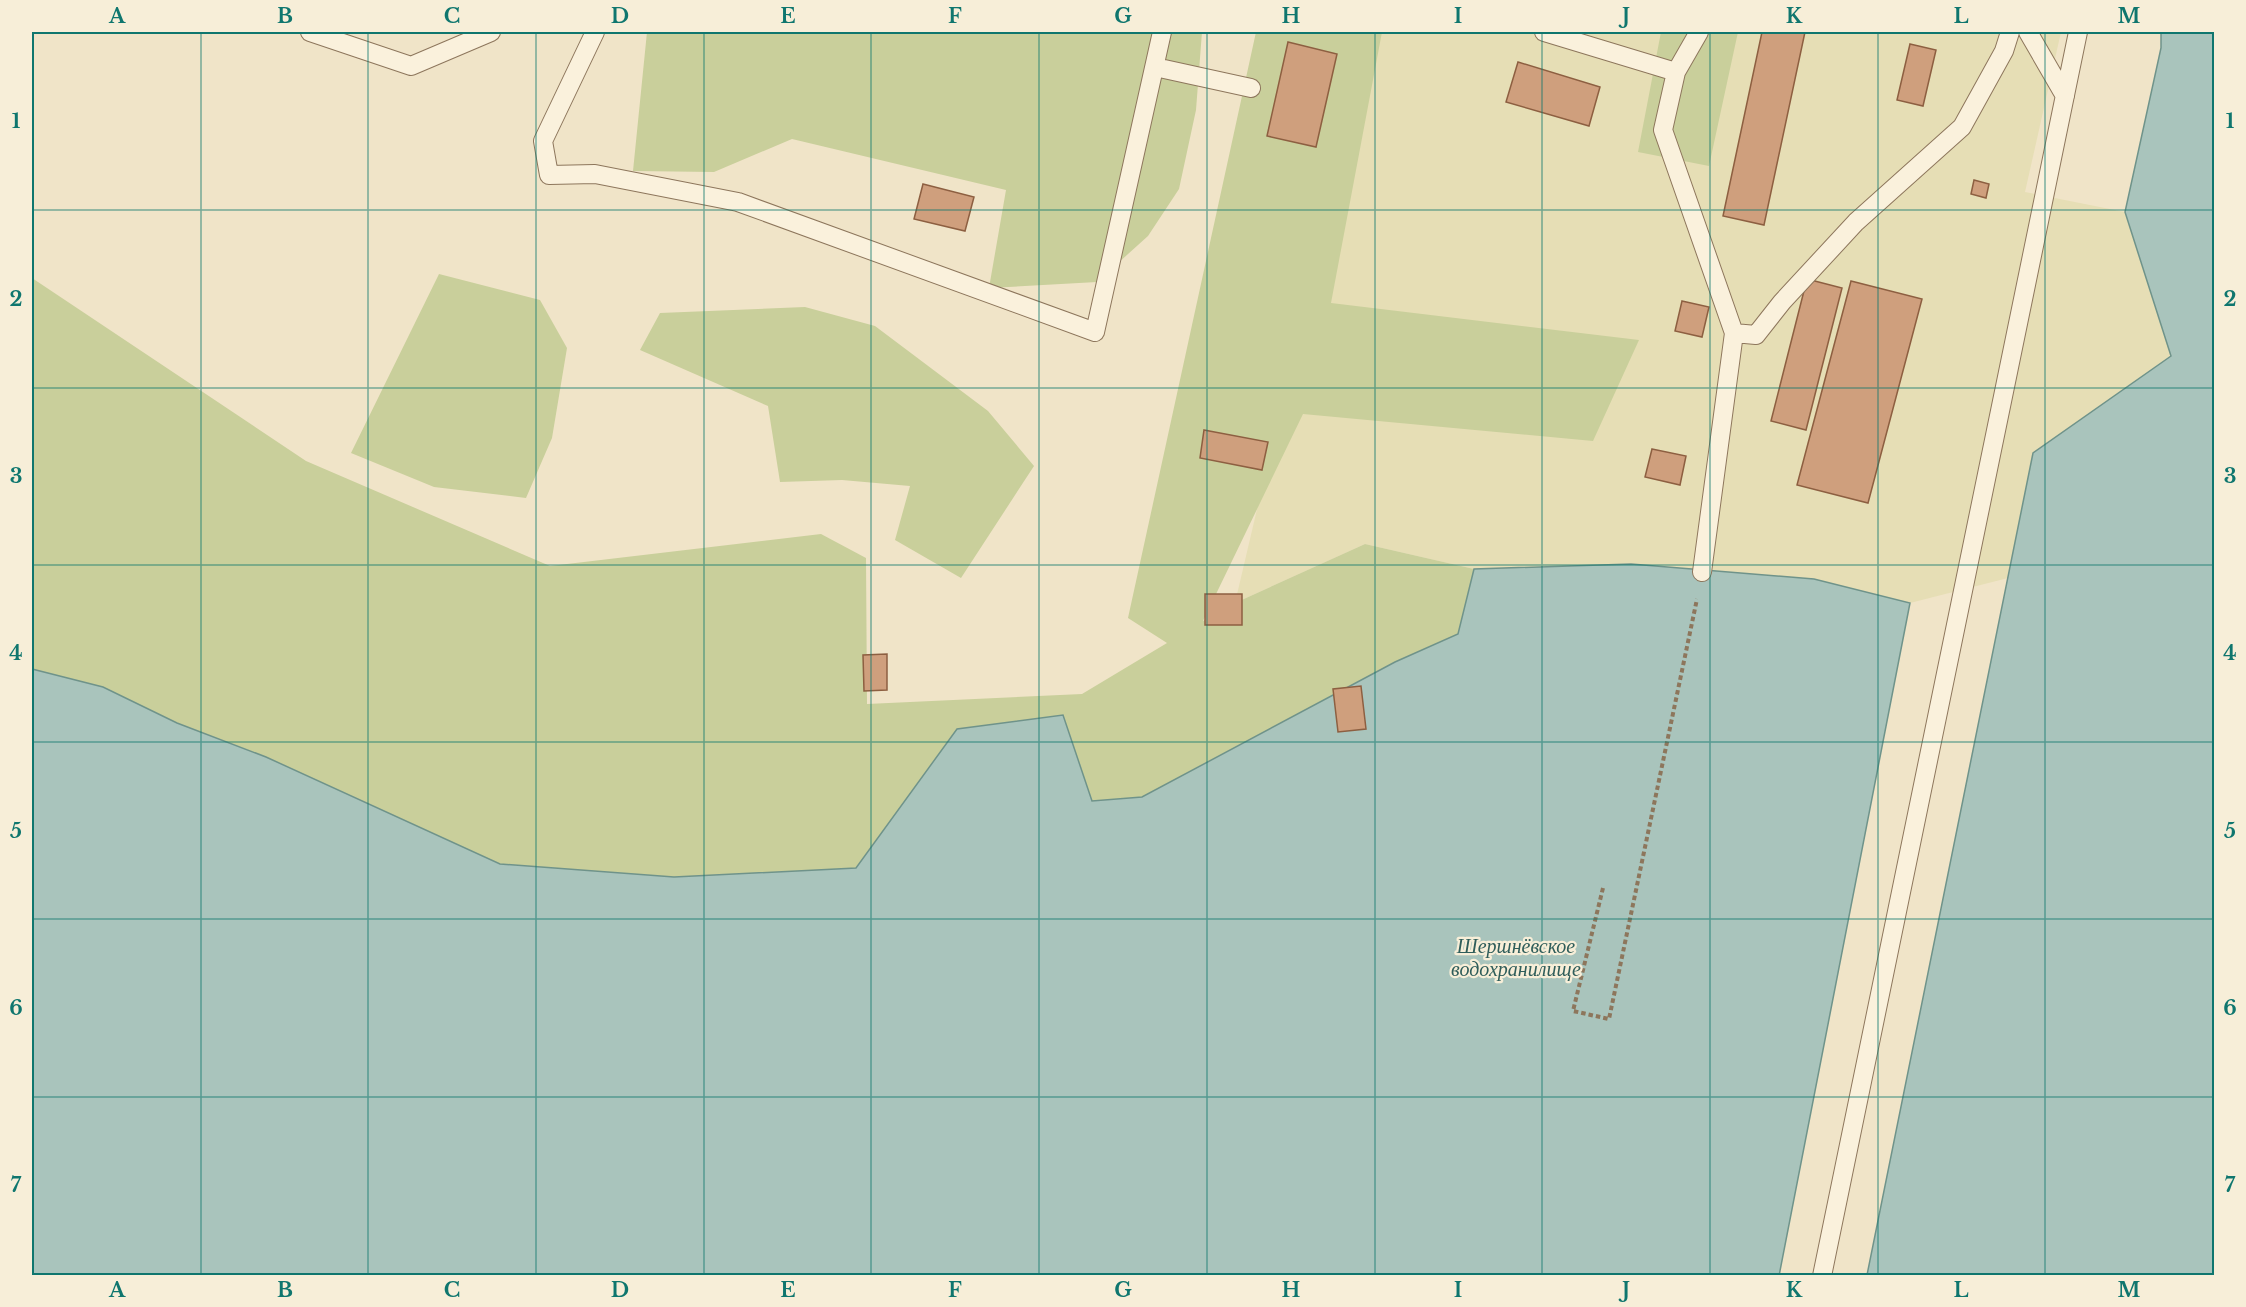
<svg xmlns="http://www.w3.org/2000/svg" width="2246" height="1307" font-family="'Libre Baskerville',serif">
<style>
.farmland{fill:#e6deb5}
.green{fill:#c9cf9b}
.water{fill:#a9c4bc;stroke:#6f938a;stroke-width:1.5}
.building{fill:#cf9f7d;stroke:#8d5f41;stroke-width:1.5}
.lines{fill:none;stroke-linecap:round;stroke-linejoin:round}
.lane-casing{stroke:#8d765c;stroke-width:20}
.path{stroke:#8d765c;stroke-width:4;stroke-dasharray:4.5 3;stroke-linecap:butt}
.lane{stroke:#faf1dc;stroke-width:18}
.grid{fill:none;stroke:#0f766e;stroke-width:1.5;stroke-opacity:0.55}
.labels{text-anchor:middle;stroke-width:4.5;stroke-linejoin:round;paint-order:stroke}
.water-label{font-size:20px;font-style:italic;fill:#2f5d5a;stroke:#f7eed8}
.neatline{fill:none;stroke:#0f766e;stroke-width:2}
.grid-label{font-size:20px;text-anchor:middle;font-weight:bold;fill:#0f766e}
</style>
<rect width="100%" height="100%" fill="#f0e4c8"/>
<!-- farmland -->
<path class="farmland" d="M1369,32H2061L2025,192L2125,212L2172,356L2033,453L2008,578L1910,603L1814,579L1630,564L1474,569L1365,544L1235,603Z"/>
<!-- green -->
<path class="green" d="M647,32H1202L1196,110L1179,189L1148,236L1097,282L989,288L1006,190L792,139L714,172L633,171Z
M1256,32H1382L1331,303L1639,340L1593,441L1303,414L1203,621L1235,603L1365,544L1474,569L1459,634L1395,662L1142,797L1092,801L1063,715L957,729L856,868L674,877L500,864L266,757L177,723L103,687L32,669V278L306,461L550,566L821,534L866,558L867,704L1082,694L1167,643L1128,618Z
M1661,32H1738L1709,166L1638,152Z
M439,274L540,300L567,348L552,438L526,498L434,487L351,453Z
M805,307L875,326L988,411L1034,466L961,578L895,540L910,486L842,480L780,482L768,406L640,350L660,313Z"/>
<!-- water -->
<path class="water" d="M2161,32H2214V1275H1867L2033,453L2171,356L2125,212L2161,48Z
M1631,564L1814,579L1910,603L1779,1276L32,1275V669L103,687L177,723L266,757L500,864L674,877L856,868L957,729L1063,715L1092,801L1142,797L1395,662L1458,634L1474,569Z"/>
<!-- building -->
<path class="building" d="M1762,32H1805L1764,225L1723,216Z
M1288,42L1337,54L1316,147L1267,136Z
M1910,44L1936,50L1923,106L1897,100Z
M1518,62L1600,87L1589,126L1506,102Z
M1974,180L1989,184L1986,198L1971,194Z
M923,184L974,197L965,231L914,219Z
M1807,279L1842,288L1806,430L1771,421Z
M1851,281L1922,299L1868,503L1797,485Z
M1682,301L1709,307L1702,337L1675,331Z
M1204,430L1268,442L1262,470L1200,458Z
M1652,449L1686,456L1680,485L1645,477Z
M1205,594H1242V625H1205Z
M887,654V690L864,691L863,655Z
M1361,686L1366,729L1338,732L1333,689Z"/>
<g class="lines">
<!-- lane casing -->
<g class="lane-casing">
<path id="lane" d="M310,32L411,66L491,32
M595,32L543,141L549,175L595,174L738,202L1095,332L1162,32
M1544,32L1676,72
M1699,32L1676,72L1663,130L1734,333L1702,572
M2028,32L2065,96
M1155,67L1251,88
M1734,333L1756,335L1782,302L1856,222L1962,127L2004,51L2010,32
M1822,1276L2078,32"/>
</g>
<!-- path -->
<path class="path" d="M1603,888L1573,1011L1609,1019L1697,599"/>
<!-- lane -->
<use href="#lane" class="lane"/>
</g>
<!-- grid -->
<path class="grid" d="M201,32V1276M368,32V1276M536,32V1276M704,32V1276M871,32V1276M1039,32V1276M1207,32V1276M1375,32V1276M1542,32V1276M1710,32V1276M1878,32V1276M2045,32V1276M32,210H2214M32,388H2214M32,565H2214M32,742H2214M32,919H2214M32,1097H2214"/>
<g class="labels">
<!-- water labels -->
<g class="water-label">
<text x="1516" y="953">Шершнёвское<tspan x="1516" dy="23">водохранилище</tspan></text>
</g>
</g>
<!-- border -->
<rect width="2246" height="1307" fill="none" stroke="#f7eed8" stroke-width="66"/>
<rect x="33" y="33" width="2180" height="1241" class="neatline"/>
<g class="grid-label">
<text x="117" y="23">A</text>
<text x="285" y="23">B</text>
<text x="452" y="23">C</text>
<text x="620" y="23">D</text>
<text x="788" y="23">E</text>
<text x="955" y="23">F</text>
<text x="1123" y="23">G</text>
<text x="1291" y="23">H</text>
<text x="1458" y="23">I</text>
<text x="1626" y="23">J</text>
<text x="1794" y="23">K</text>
<text x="1961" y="23">L</text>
<text x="2129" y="23">M</text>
<text x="16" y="128">1</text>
<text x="2230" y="128">1</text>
<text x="16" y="306">2</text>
<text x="2230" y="306">2</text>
<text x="16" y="483">3</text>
<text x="2230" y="483">3</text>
<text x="16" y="660">4</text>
<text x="2230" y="660">4</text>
<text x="16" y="838">5</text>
<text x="2230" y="838">5</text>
<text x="16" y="1015">6</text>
<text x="2230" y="1015">6</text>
<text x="16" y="1192">7</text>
<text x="2230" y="1192">7</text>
<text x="117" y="1297">A</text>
<text x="285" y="1297">B</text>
<text x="452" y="1297">C</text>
<text x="620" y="1297">D</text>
<text x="788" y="1297">E</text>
<text x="955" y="1297">F</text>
<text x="1123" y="1297">G</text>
<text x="1291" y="1297">H</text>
<text x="1458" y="1297">I</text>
<text x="1626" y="1297">J</text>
<text x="1794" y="1297">K</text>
<text x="1961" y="1297">L</text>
<text x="2129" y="1297">M</text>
</g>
</svg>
